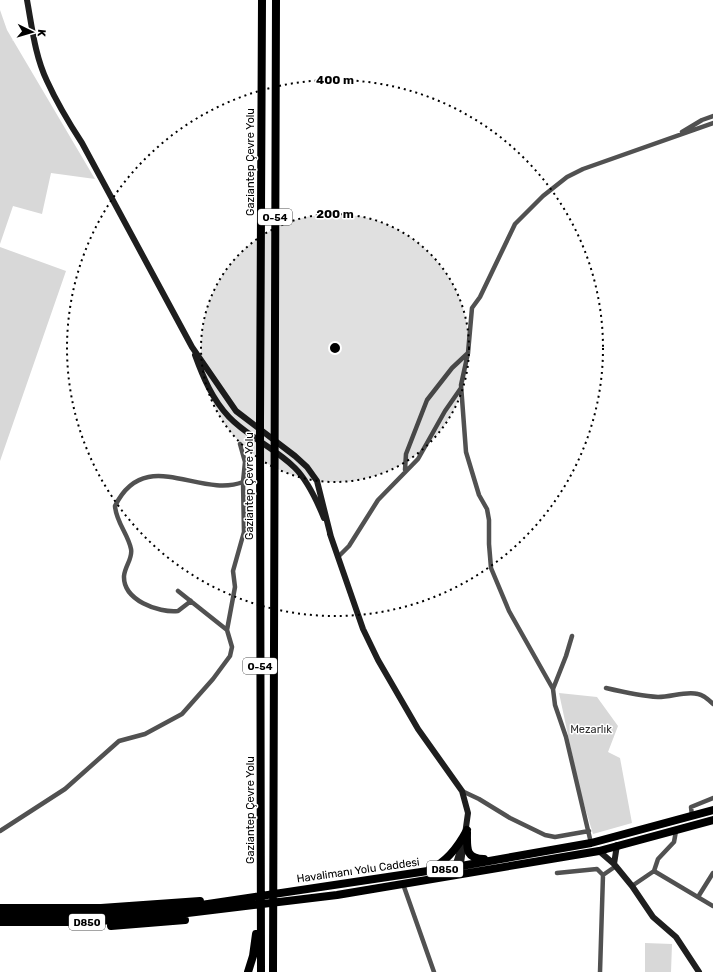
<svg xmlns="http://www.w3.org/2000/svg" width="713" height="972" font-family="Rubik,sans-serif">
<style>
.green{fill:#d8d8d8}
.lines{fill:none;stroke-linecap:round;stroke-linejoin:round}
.street{stroke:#515151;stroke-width:4.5}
.secondary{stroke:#1e1e1e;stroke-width:6}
.highway{stroke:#000;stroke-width:8}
.ring{fill:none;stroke:#000;stroke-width:2;stroke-dasharray:2 4}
.labels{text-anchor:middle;stroke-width:3;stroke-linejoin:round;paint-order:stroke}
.shield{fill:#fff;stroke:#4c4c4c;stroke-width:1}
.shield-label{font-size:10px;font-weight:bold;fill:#000}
.street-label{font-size:11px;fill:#000;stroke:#fff}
.park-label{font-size:11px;fill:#2f2f2f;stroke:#fff}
.centre{fill:#000;stroke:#fff;stroke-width:2}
.ring-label{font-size:12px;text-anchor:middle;font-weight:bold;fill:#000;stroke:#fff;stroke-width:3;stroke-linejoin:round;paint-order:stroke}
</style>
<rect width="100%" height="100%" fill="#fff"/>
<!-- green -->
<path class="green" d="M0,10L7,30L20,52L95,179L51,173L42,214L13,206L0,244Z
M0,247L66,271L0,461Z
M559,693L597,697L618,726L608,752L620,758L632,823L593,834L580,791Z
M645,943L672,944L671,972H645Z"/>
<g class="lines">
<!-- street -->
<path class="street" d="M682,132L702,120L713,116
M405,470L406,454L427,400L452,368L468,353
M338,557L349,546L378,500L418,459L445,411L461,388
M178,591L227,630
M191,601L178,611C158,613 123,600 124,576C125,566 133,558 131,549C128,534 116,522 115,506C145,445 199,499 243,482
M606,688C623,692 641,696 658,697C672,697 685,691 698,694C704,695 709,700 713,704
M553,689L566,656L572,636
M462,791L479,799L510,818L545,835L555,837L589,831
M692,816L691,807L713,798
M0,831L65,789L119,741L145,734L182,714L213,679L230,656L232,647L227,630L235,587L233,571L244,532L243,482L245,462L240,444
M591,843L566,737L555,705L553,689L509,611L491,568L489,544V520L487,509L479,495L466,452L461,385L468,353L472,308L480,297L515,224L543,196L567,177L583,169L713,123
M654,871L713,906
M557,873L597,869L603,875
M403,884L434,972
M632,886L654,871L658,859L674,842L676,831
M698,897L713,873
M600,972L603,875L616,866"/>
<!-- secondary -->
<path class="secondary" d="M27,0C32,27 35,56 47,81C57,103 69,123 82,143L192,347L236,411L295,456L307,467L317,481L331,537
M195,355C203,377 212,399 229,417C248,437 275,448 295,468C308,481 317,501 324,518
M330,534L363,629L378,660L418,729L462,791L468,813L460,870
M599,851L614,864L632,886L653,917L676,937L699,972
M614,864L617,845
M454,870L461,847"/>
<!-- highway -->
<path class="highway" d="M467,832C467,848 465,859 484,859
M430,869C447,862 458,847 467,830
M0,908H101L200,901
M0,915L108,914L181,908L461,866L591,843L713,810
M0,922H72L138,919L337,895L599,851L713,820
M111,926L185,920
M248,972L253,956L256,934
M261,972L260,425L262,0
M273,972L276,0"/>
</g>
<!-- distance rings -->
<circle cx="335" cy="348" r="134" fill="#000" fill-opacity=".12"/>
<g class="ring">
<circle cx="335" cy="348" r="134"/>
<circle cx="335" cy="348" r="268"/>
</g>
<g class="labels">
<!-- shield labels -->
<g class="shield">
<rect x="258" y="209" width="34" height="16" rx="3"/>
<rect x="243" y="658" width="34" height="16" rx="3"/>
<rect x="427" y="861" width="36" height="16" rx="3"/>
<rect x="69" y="914" width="36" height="16" rx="3"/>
</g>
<g class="shield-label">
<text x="275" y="221">O-54</text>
<text x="260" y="670">O-54</text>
<text x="445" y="873">D850</text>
<text x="87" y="926">D850</text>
</g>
<!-- street labels -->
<g class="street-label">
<text transform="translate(250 162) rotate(-90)" y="4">Gaziantep Çevre Yolu</text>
<text transform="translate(249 486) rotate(-90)" y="4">Gaziantep Çevre Yolu</text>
<text transform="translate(250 810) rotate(-90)" y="4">Gaziantep Çevre Yolu</text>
<text transform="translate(358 870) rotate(-8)" y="4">Havalimanı Yolu Caddesi</text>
</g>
<!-- park labels -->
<g class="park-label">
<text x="591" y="733">Mezarlık</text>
</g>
</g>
<circle cx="335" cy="348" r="6" class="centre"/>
<g class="ring-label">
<text x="335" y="84">400 m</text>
<text x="335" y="218">200 m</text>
</g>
<!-- north arrow -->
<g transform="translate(32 32) rotate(95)" stroke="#ffffff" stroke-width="3" paint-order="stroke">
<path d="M0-3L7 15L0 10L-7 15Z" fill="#000000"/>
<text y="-6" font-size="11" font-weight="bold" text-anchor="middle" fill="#000000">K</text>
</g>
</svg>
